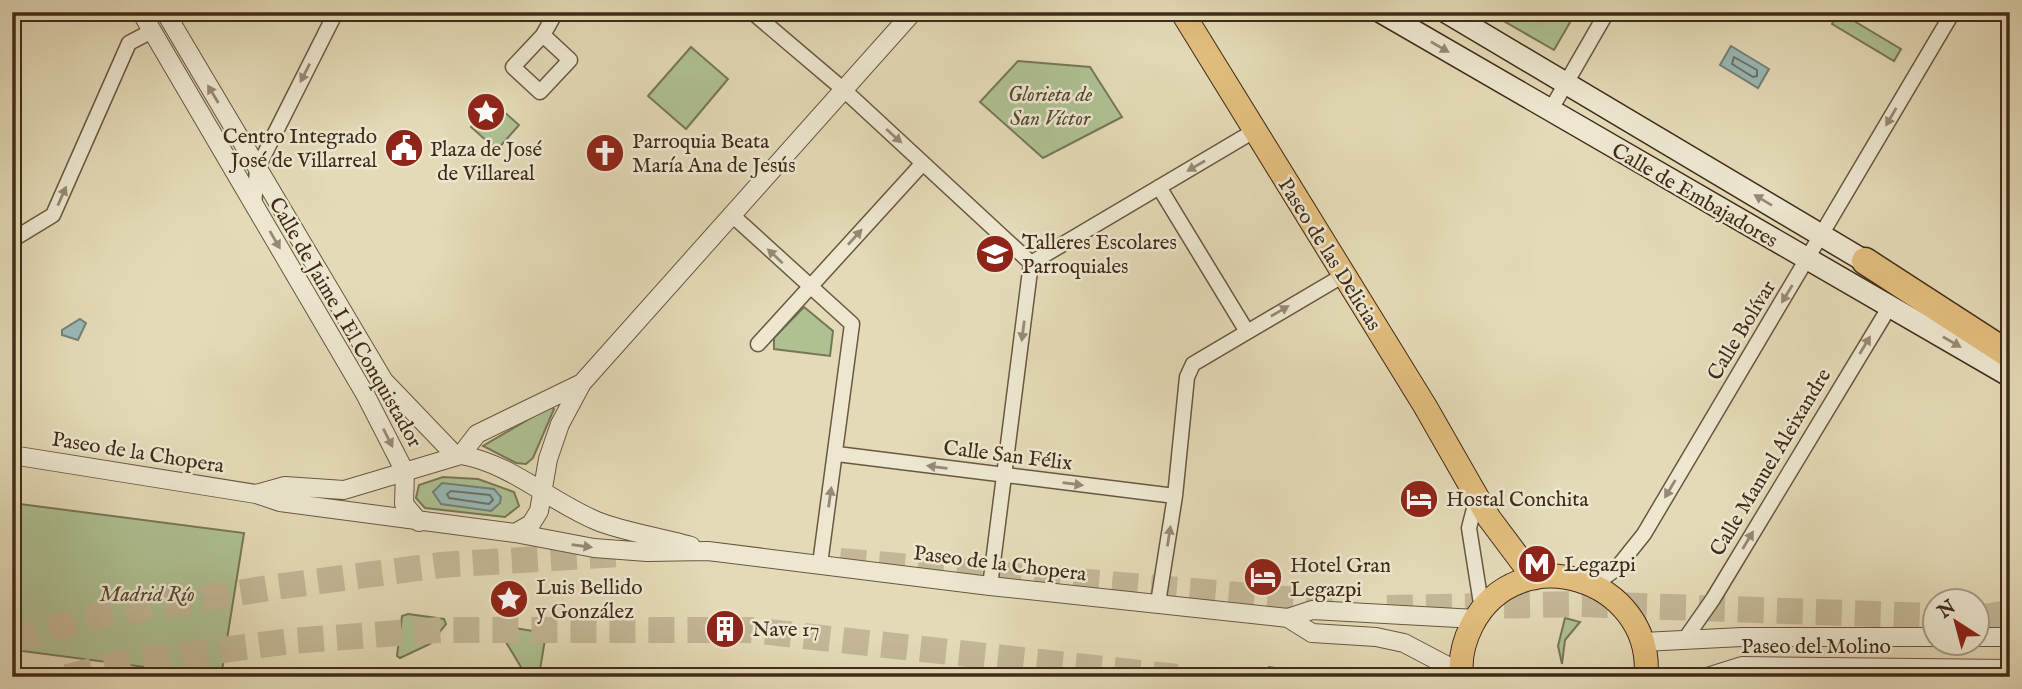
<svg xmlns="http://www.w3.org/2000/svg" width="2022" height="689" font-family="'IM FELL English',serif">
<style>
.green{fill:#aec193;stroke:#777656;stroke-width:2}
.water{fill:#98b9b7;stroke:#758078;stroke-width:2}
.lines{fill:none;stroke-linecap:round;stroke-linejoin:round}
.shore{stroke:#6c7268;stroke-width:2}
.motorway-tunnel{stroke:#c3b797;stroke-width:26;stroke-dasharray:26 13;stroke-linecap:butt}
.minor-casing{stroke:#695740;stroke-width:17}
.tertiary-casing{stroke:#695740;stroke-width:20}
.secondary-casing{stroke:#402b19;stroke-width:24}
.primary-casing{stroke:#402b19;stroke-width:25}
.motorway-casing{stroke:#402b19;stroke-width:29}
.minor{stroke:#ede7d0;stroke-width:14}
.tertiary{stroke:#ede7d0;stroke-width:18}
.secondary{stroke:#ede7d0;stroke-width:21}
.primary{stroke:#e2bd7c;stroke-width:23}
.motorway{stroke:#e2bd7c;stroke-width:26}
.oneway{fill:#968974}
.labels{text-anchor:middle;stroke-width:5;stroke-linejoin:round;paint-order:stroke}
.park-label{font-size:21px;font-style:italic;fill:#564931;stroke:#ede7d0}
.poi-label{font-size:21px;fill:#402b19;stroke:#ede7d0;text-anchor:start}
.street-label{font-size:21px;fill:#402b19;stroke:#ede7d0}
</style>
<rect width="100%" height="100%" fill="#e4dab7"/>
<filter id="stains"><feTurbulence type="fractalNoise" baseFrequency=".00286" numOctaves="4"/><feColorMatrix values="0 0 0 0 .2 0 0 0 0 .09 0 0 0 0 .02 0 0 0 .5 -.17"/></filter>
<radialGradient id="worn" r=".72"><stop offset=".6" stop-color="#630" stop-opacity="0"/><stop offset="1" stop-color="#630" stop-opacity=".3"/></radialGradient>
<!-- green -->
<path class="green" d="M1488,12H1576L1554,50Z
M1839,12L1901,49L1894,61L1832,24Z
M691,47L728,79L686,129L648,96Z
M1018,61L1090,67L1122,117L1043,158L980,102Z
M493,102L519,125L497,150L471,127Z
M804,307L833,331L830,356L774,349V338Z
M551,406L554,409L533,458L526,464L516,463L483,446Z
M443,477L478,479L514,492L519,506L505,517L425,508L416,498L419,485Z
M12,503L244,533L221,677L15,650L12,663Z
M408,614L444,619L446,624L430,644L400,658L397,656L402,616Z
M1565,618L1580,622L1565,640L1562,664L1558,646Z
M501,626L546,633L539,676L527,677L498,629Z
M1269,667L1341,677H1267Z"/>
<!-- water -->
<path class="water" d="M1731,46L1769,69L1758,88L1720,65Z
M80,319L86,323L78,340L62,335V330Z
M442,483L494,489L501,497L500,503L491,511L441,504L433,492Z"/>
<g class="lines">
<!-- shore -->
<path class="shore" d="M1734,57L1757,70V76L1753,77L1732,64Z
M451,491L490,495L493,500L489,504L449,498L447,494Z"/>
<!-- motorway-tunnel -->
<path class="motorway-tunnel" d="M840,561L1345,604
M1387,608L1582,604L1934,616
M1976,618L2010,613
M12,640L101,615L275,587L441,565L619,554
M67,677L123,663L291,641L440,630H750L1177,677"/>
<!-- minor casing -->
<g class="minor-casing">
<path id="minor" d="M752,12L844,90L1031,263
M543,35L570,60L540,92L513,67L543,35L556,12
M1550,111L1607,12
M1159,187L1246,330
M254,206L257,169L336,12
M732,215L852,324L820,564
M12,240L53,215L129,43L152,31
M1031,263L1254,131
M758,344L923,163
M837,454L1175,496
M1477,497L1469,528L1482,610
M1594,585L1616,569L1644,534L1953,12
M990,586L1031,263
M1158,603L1175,496L1187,377L1193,364L1344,275
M1685,639L1713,599L1890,306"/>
</g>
<!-- tertiary casing -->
<g class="tertiary-casing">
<path id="tertiary" d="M141,12L365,394L405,472
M165,12L384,381L454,454
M12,455L256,494L280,502L515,533L594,548L647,552L708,551L990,586L1288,618L1312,633L1376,637L1404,643L1461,673
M461,455L477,434L582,383
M405,472L404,504L419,522
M256,494L285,486L344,490L461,455C512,464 549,501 597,521C621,531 663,538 691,546
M515,533L531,524L539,511L548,459L560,424L582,383L913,12
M1288,618L1312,610L1476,619
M1976,637H2010
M1643,642L1742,637H1934
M1707,677L1742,666L2010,669"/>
</g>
<!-- secondary casing -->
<g class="secondary-casing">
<path id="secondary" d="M1381,12L2010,376
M1446,12L1878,269"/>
</g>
<!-- primary casing -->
<g class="primary-casing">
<path id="primary" d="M1182,12L1425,406L1489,518L1534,578
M1462,677C1459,659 1464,641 1472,625C1518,536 1654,578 1646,677"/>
</g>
<!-- motorway casing -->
<g class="motorway-casing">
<path id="motorway" d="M1865,261L2010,355"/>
</g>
<!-- minor -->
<use href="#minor" class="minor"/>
<!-- tertiary -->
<use href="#tertiary" class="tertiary"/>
<!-- secondary -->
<use href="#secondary" class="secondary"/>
<!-- primary -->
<use href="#primary" class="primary"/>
<!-- motorway -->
<use href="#motorway" class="motorway"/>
</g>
<!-- one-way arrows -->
<defs><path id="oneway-solid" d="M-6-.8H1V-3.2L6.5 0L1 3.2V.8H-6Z" transform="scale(1.75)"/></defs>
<g class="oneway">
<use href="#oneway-solid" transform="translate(1440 47) rotate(30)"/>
<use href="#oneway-solid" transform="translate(305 73) rotate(117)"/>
<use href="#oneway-solid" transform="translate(213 94) rotate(-121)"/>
<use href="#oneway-solid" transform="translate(1891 117) rotate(120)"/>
<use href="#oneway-solid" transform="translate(894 136) rotate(42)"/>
<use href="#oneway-solid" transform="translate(1196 166) rotate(150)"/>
<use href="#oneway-solid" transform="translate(62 196) rotate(-66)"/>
<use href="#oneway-solid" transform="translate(1763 200) rotate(-149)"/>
<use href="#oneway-solid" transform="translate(855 237) rotate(-48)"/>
<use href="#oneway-solid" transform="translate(275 240) rotate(60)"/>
<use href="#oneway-solid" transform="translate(775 256) rotate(-137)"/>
<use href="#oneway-solid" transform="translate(1787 294) rotate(121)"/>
<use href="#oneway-solid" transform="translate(1280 311) rotate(-30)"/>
<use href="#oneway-solid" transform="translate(1023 331) rotate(97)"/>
<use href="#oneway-solid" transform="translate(1952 342) rotate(30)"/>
<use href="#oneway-solid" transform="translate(1865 345) rotate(-59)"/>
<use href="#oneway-solid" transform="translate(388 438) rotate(63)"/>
<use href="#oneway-solid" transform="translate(937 467) rotate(-173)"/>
<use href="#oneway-solid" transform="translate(1073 484) rotate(7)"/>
<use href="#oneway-solid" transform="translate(1670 489) rotate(121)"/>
<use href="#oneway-solid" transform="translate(830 497) rotate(-82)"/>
<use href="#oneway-solid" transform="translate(1169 536) rotate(-81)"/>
<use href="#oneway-solid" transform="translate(1748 540) rotate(-59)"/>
<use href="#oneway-solid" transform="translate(582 546) rotate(8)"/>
</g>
<!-- icons -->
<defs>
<g id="sight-disc" transform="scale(2.0125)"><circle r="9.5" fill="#8f2418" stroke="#ede7d0"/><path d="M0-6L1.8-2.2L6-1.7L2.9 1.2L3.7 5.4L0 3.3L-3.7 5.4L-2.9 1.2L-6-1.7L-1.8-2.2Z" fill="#fff"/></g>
<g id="civic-disc" transform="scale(2.0125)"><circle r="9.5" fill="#8f2418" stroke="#ede7d0"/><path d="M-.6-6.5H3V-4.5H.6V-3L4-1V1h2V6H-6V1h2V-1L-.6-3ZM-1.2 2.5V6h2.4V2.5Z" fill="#fff"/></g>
<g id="church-disc" transform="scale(2.0125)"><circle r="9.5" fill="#8f2418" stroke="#ede7d0"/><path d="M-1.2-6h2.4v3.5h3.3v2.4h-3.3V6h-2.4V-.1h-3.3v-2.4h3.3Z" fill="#fff"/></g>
<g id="school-disc" transform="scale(2.0125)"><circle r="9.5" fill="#8f2418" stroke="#ede7d0"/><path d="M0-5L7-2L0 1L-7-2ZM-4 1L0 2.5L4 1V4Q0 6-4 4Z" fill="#fff"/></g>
<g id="hotel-disc" transform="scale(2.0125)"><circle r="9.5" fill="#8f2418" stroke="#ede7d0"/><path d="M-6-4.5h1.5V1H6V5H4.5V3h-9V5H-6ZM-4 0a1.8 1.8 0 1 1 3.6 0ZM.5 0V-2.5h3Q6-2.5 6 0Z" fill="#fff"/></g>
<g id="metro-disc" transform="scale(2.0125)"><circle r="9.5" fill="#8f2418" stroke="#ede7d0"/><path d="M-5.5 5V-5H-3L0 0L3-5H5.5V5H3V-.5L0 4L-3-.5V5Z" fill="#fff"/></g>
<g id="building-disc" transform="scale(2.0125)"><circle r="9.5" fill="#8f2418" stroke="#ede7d0"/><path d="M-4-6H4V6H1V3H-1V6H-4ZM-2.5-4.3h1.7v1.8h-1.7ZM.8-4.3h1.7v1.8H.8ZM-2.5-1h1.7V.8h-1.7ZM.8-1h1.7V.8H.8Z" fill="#fff"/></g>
</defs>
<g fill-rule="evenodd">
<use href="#sight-disc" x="486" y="112"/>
<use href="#civic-disc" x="404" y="148"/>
<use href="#church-disc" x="605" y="153"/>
<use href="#school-disc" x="995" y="254"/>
<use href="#hotel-disc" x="1419" y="499"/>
<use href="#metro-disc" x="1537" y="564"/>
<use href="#hotel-disc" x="1263" y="577"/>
<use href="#sight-disc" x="509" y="599"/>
<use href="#building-disc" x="725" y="629"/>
</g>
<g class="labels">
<!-- park labels -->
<g class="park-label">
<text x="1050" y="101">Glorieta de<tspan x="1050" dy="24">San Víctor</tspan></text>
<text x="147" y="601">Madrid Río</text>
</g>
<!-- poi labels -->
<g class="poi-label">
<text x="377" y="143" text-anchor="end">Centro Integrado<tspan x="377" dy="24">José de Villarreal</tspan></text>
<text x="632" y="148">Parroquia Beata<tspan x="632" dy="24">María Ana de Jesús</tspan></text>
<text x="486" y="156" text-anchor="middle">Plaza de José<tspan x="486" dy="24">de Villareal</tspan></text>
<text x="1022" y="249">Talleres Escolares<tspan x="1022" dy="24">Parroquiales</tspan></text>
<text x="1446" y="506">Hostal Conchita</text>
<text x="1564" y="571">Legazpi</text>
<text x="1290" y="572">Hotel Gran<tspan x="1290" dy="24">Legazpi</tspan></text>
<text x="536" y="594">Luis Bellido<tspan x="536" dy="24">y González</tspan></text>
<text x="752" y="636">Nave 17</text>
</g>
<!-- street labels -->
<g class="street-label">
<text transform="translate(1695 195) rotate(30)" y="7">Calle de Embajadores</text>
<text transform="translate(1330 254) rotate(58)" y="7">Paseo de las Delicias</text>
<text transform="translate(346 322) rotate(60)" y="7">Calle de Jaime I El Conquistador</text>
<text transform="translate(1741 330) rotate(-59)" y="7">Calle Bolívar</text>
<text transform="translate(138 452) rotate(9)" y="7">Paseo de la Chopera</text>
<text transform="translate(1008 455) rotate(7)" y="7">Calle San Félix</text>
<text transform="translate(1770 462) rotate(-59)" y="7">Calle Manuel Aleixandre</text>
<text transform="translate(1000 563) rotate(7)" y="7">Paseo de la Chopera</text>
<text x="1816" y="653">Paseo del Molino</text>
</g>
</g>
<!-- margin -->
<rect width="2022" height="689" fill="none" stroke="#e4dab7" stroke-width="42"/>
<rect x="14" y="14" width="1994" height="661" fill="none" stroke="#402b19" stroke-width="3.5"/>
<rect x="21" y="21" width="1980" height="647" fill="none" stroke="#402b19" stroke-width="2"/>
<!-- north arrow -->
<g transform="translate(1956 622) rotate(324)"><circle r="33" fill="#ede7d0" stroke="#a89c87" stroke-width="2"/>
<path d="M0-5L12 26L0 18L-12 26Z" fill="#8f2418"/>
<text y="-10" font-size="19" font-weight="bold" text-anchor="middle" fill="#402b19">N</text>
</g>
<rect width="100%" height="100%" filter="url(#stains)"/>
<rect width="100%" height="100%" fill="url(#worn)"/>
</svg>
